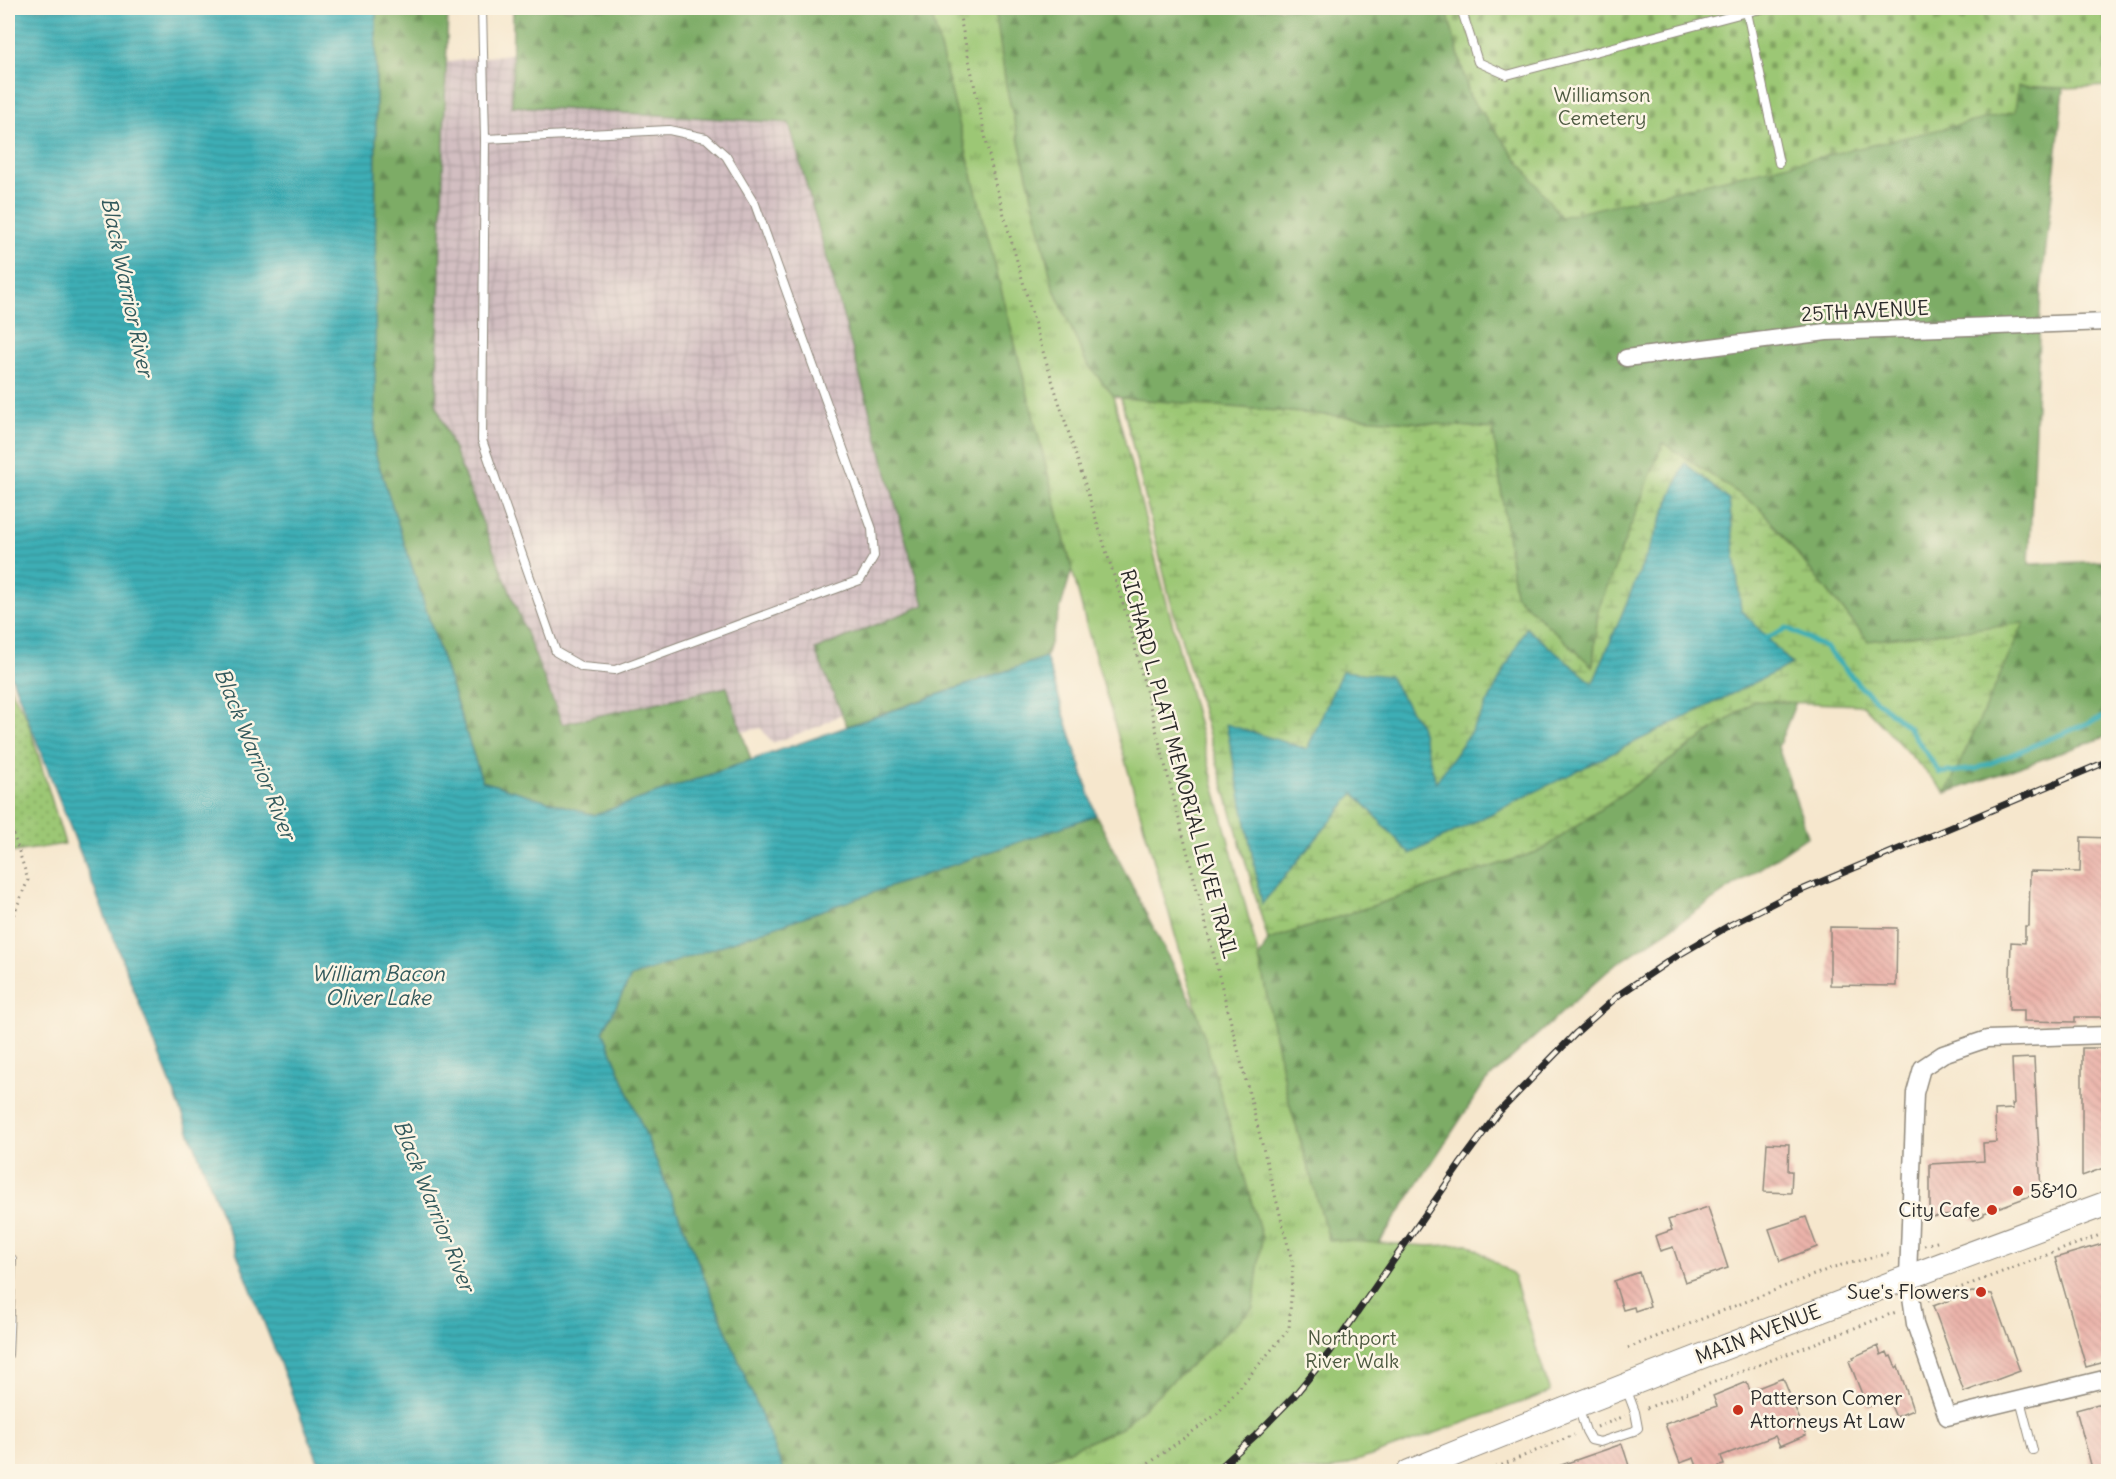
<svg xmlns="http://www.w3.org/2000/svg" width="2116" height="1479" font-family="Delius,sans-serif">
<style>
.industrial{fill:url(#industrial-grid)}
.grass{fill:url(#grass-dots);stroke:#647950;stroke-width:1.5}
.forest{fill:url(#forest-firs);stroke:#546c48;stroke-width:1.5}
.wetland{fill:url(#wetland-marsh);stroke:#647950;stroke-width:1.5}
.cemetery{fill:url(#cemetery-stones);stroke:#647950;stroke-width:1.5}
.park{fill:url(#park-tufts);stroke:#647950;stroke-width:1.5}
.water{fill:url(#water-rules);stroke:#346d70;stroke-width:1.5}
.lines{fill:none;stroke-linecap:round;stroke-linejoin:round}
.stream{stroke:#3eafb6;stroke-width:5}
.building{fill:url(#building-back-hatch)}
.lane-casing{stroke:#90897c;stroke-width:10}
.street-casing{stroke:#90897c;stroke-width:19}
.secondary-casing{stroke:#90897c;stroke-width:26}
.path{stroke:#90897c;stroke-width:3;stroke-dasharray:1.5 4.5;stroke-linecap:butt}
.lane{stroke:#fff;stroke-width:8}
.street{stroke:#fff;stroke-width:16}
.secondary{stroke:#fff;stroke-width:24}
.rail-casing{stroke:#2b2b2b;stroke-width:7}
.rail{stroke:#fcf5e5;stroke-width:4.5;stroke-dasharray:14;stroke-linecap:butt}
.poi-dot{fill:#c8321e;stroke:#fcf5e5;stroke-width:2}
.labels{text-anchor:middle;stroke-width:5;stroke-linejoin:round;paint-order:stroke}
.park-label{font-size:20px;fill:#4d5a41;stroke:#fcf5e5}
.street-label{font-size:20px;fill:#2b2b2b;stroke:#fcf5e5}
.poi-label{font-size:20px;fill:#2b2b2b;stroke:#fcf5e5;text-anchor:start}
.water-label{font-size:21px;font-style:italic;fill:#32595c;stroke:#fcf5e5}
</style>
<defs>
<pattern id="industrial-grid" width="8" height="8" patternUnits="userSpaceOnUse" patternTransform="scale(1.5)"><rect width="8" height="8" fill="#d2bec1"/><path d="M0 4h8M4 0v8" fill="none" stroke="#b4a3a6"/></pattern>
<pattern id="grass-dots" width="8" height="8" patternUnits="userSpaceOnUse" patternTransform="scale(1.5)"><rect width="8" height="8" fill="#9cc774"/><path d="M2 2h.1M6 6h.1" fill="none" stroke="#7fa25f" stroke-width="1.8" stroke-linecap="round"/></pattern>
<pattern id="forest-firs" width="22" height="20" patternUnits="userSpaceOnUse" patternTransform="scale(1.5)"><rect width="22" height="20" fill="#7dac66"/><path d="M5 1l3.5 6h-7zM16 11l3.5 6h-7z" fill="#678c54"/></pattern>
<pattern id="wetland-marsh" width="20" height="14" patternUnits="userSpaceOnUse" patternTransform="scale(1.5)"><rect width="20" height="14" fill="#9cc774"/><path d="M1 5h8M5 5V1M11 12h8M15 12V8" fill="none" stroke="#7fa25f"/></pattern>
<pattern id="cemetery-stones" width="16" height="16" patternUnits="userSpaceOnUse" patternTransform="scale(1.5)"><rect width="16" height="16" fill="#9cc774"/><path d="M2 7V4a2 2 0 0 1 4 0v3zM10 15v-3a2 2 0 0 1 4 0v3z" fill="#7fa25f"/></pattern>
<pattern id="park-tufts" width="24" height="20" patternUnits="userSpaceOnUse" patternTransform="scale(1.5)"><rect width="24" height="20" fill="#9cc774"/><path d="M3 7l-1-3M5 7V3M7 7l1-3M15 17l-1-3M17 17v-4M19 17l1-3" fill="none" stroke="#7fa25f"/></pattern>
<pattern id="water-rules" width="6" height="5" patternUnits="userSpaceOnUse" patternTransform="scale(1.5)"><rect width="6" height="5" fill="#3eafb6"/><path d="M0 2.5h6" fill="none" stroke="#348f94"/></pattern>
<pattern id="building-back-hatch" width="6" height="6" patternUnits="userSpaceOnUse" patternTransform="scale(1.5)"><rect width="6" height="6" fill="#ebb3aa"/><path d="M-1 5l2 2M0 0l6 6M5-1l2 2" fill="none" stroke="#ca9a92"/></pattern>
</defs>
<rect width="100%" height="100%" fill="#fcf5e5"/>
<filter id="ink" filterUnits="userSpaceOnUse"><feTurbulence type="fractalNoise" baseFrequency=".0167" numOctaves="2"/><feDisplacementMap in="SourceGraphic" scale="12" xChannelSelector="R" yChannelSelector="G"/><feConvolveMatrix kernelMatrix="1 2 1 2 8 2 1 2 1" color-interpolation-filters="sRGB"/></filter>
<filter id="wash" filterUnits="userSpaceOnUse"><feTurbulence type="fractalNoise" baseFrequency=".008" numOctaves="4" result="noise"/><feDisplacementMap in="SourceGraphic" scale="24" xChannelSelector="R" yChannelSelector="G"/><feGaussianBlur stdDeviation="1.35" result="paint"/><feColorMatrix in="noise" values="0 0 0 0 0 0 0 0 0 0 0 0 0 0 0 0 0 1.4 0 .05"/><feComposite in="paint" operator="in"/></filter>
<g filter="url(#wash)">
<rect width="100%" height="100%" fill="#f6e7cd"/>
<!-- industrial -->
<path class="industrial" d="M824,13L1000,637L895,683L820,726L772,743L761,728L737,733L563,789L362,446L403,68Z"/>
<!-- grass -->
<path class="grass" d="M8,684L27,718L65,844L8,853Z"/>
<!-- forest -->
<path class="forest" d="M376,8H448L436,404L562,724L727,687L751,760L594,815L482,781L375,453Z
M513,8H930L1072,569L1046,657L847,726L815,650L924,605L789,123L512,106Z
M995,8H1446L1470,97L2018,86L2064,88L2041,291L2029,564L2108,561V736L1946,793L2023,624L1868,641L1760,508L1598,610L1593,667L1515,595L1493,429L1121,398L1113,395L1086,362L1053,287L1006,86Z
M1754,701L1796,702L1778,747L1808,836L1610,969L1485,1082L1379,1243L1329,1240L1287,1095L1259,958L1268,940L1542,850Z
M1096,815L1199,1017L1262,1238L1253,1308L1121,1428L1021,1471H784L603,1031L631,977Z"/>
<!-- wetland -->
<path class="wetland" d="M1121,398L1493,429L1515,595L1593,667L1598,610L1663,443L1760,508L1868,641L2024,623L1946,793L1863,705L1754,701L1542,850L1268,940L1170,599Z"/>
<!-- cemetery -->
<path class="cemetery" d="M1446,8H2108V86L2064,88L2018,86L2015,112L1561,217L1470,97Z"/>
<!-- park -->
<path class="park" d="M930,8H995L1006,86L1053,287L1086,362L1113,395L1259,958L1287,1095L1329,1240L1430,1246L1468,1244L1513,1274L1550,1392L1329,1471H1021L1121,1428L1253,1308L1262,1238L1086,624Z"/>
<!-- water -->
<path class="water" d="M8,8H376L375,453L482,781L594,815L1046,657L1096,815L631,977L603,1031L784,1471H322L8,668Z
M1685,463L1729,500L1741,610L1792,664L1410,854L1354,793L1262,904L1226,724L1307,749L1342,671L1389,676L1420,725L1436,782L1478,721L1526,628L1593,683Z"/>
<g class="lines">
<!-- stream -->
<path class="stream" d="M1762,640L1787,628L1826,648L1862,688L1909,728L1940,773L1976,769L2108,715"/>
</g>
<g id="blocks">
<!-- building -->
<path class="building" d="M2081,837L2109,838V1017H2075V1022L2024,1021V1010H2009L2011,942L2025,943V926H2029L2030,871L2080,872Z
M1830,927L1897,928L1896,986L1830,985Z
M2082,1048H2109V1166L2082,1176Z
M2034,1058L2041,1192L1984,1213V1215L1974,1220L1966,1214L1930,1217V1164L1984,1161L1983,1143L1996,1142L1995,1110L2013,1109L2012,1104H2014L2012,1059Z
M1767,1143L1789,1144L1788,1171H1792L1791,1193L1764,1192Z
M1708,1207L1728,1268L1685,1282L1673,1247L1660,1251L1655,1236L1672,1230L1668,1220Z
M1806,1217L1817,1247L1780,1261L1769,1229Z
M2109,1242V1361L2086,1367L2055,1258Z
M1639,1272L1650,1306L1635,1311L1634,1307L1623,1310L1614,1281Z
M1972,1292L1992,1294L2020,1371L1964,1392L1933,1306Z
M1878,1346L1881,1355L1887,1352L1889,1357L1891,1356L1896,1368L1898,1366L1913,1410L1896,1417L1888,1399L1867,1407L1849,1361L1854,1359L1853,1357Z
M1783,1378L1806,1435L1780,1446L1775,1436L1721,1456L1724,1465L1719,1466L1721,1472H1699L1694,1458L1680,1463L1665,1424L1717,1406L1713,1396L1747,1382L1750,1391Z
M2109,1401V1472H2093L2076,1410Z
M1622,1444L1631,1472H1551L1550,1469Z"/>
</g>
</g>
<g filter="url(#ink)">
<use href="#blocks" fill-opacity="0" stroke="#90897c" stroke-width="1.5"/>
<g class="lines">
<!-- lane casing -->
<g class="lane-casing">
<path id="lane" d="M482,8L485,139
M1461,8L1478,62L1507,75L1747,12L1779,163
M1747,8V12L1765,8
M669,130L706,138L726,156L755,204L872,529L874,556L860,580L615,670L582,667L556,652L482,440L485,139Z
M8,1355L12,1259
M2020,1400L2033,1450
M1578,1407L1586,1431L1591,1440L1600,1442L1634,1431L1638,1428L1635,1412L1626,1388"/>
</g>
<!-- street casing -->
<g class="street-casing">
<path id="street" d="M1626,358L1826,332L2108,322
M2108,1035L1987,1039L1943,1054L1922,1068L1915,1093L1908,1276L1915,1324L1947,1417L2108,1378"/>
</g>
<!-- secondary casing -->
<g class="secondary-casing">
<path id="secondary" d="M1409,1472C1641,1378 1874,1289 2108,1203"/>
</g>
<!-- path -->
<path class="path" d="M958,8L995,183L1040,342L1128,620L1293,1265L1289,1329L1217,1414L1137,1472
M8,817L28,880L8,928
M8,1211L11,1248
M1924,1245L1941,1241
M1928,1300L2108,1232
M1628,1348L1834,1267L1891,1253
M1647,1408L1896,1312
M1597,1427L1625,1416
M1485,1472L1574,1435"/>
<!-- lane -->
<use href="#lane" class="lane"/>
<!-- street -->
<use href="#street" class="street"/>
<!-- secondary -->
<use href="#secondary" class="secondary"/>
<!-- rail casing -->
<g class="rail-casing">
<path id="rail" d="M1215,1472L1256,1435L1294,1396L1330,1352L1461,1163L1498,1113L1576,1033L1620,994L1675,957L1732,924L1785,897L2108,761"/>
</g>
<!-- rail -->
<use href="#rail" class="rail"/>
</g>
</g>
<!-- markers -->
<g class="poi-dot">
<circle cx="2018" cy="1191" r="6"/>
<circle cx="1992" cy="1210" r="6"/>
<circle cx="1981" cy="1292" r="6"/>
<circle cx="1738" cy="1410" r="6"/>
</g>
<g class="labels">
<!-- park labels -->
<g class="park-label">
<text x="1602" y="102">Williamson<tspan x="1602" dy="23">Cemetery</tspan></text>
<text x="1352" y="1345">Northport<tspan x="1352" dy="23">River Walk</tspan></text>
</g>
<!-- street labels -->
<g class="street-label">
<text transform="translate(1865 311) rotate(-3)" y="7">25TH AVENUE</text>
<text transform="translate(1179 764) rotate(75)" y="7">RICHARD L. PLATT MEMORIAL LEVEE TRAIL</text>
<text transform="translate(1758 1334) rotate(-21)" y="7">MAIN AVENUE</text>
</g>
<!-- poi labels -->
<g class="poi-label">
<text x="2030" y="1198">5&amp;10</text>
<text x="1980" y="1217" text-anchor="end">City Cafe</text>
<text x="1969" y="1299" text-anchor="end">Sue's Flowers</text>
<text x="1750" y="1405">Patterson Comer<tspan x="1750" dy="23">Attorneys At Law</tspan></text>
</g>
<!-- water labels -->
<g class="water-label">
<text transform="translate(127 287) rotate(78)" y="7">Black Warrior River</text>
<text transform="translate(255 754) rotate(68)" y="7">Black Warrior River</text>
<text x="378" y="981">William Bacon<tspan x="378" dy="24">Oliver Lake</tspan></text>
<text transform="translate(434 1206) rotate(68)" y="7">Black Warrior River</text>
</g>
</g>
<!-- margin -->
<rect width="2116" height="1479" fill="none" stroke="#fcf5e5" stroke-width="30"/>
</svg>
